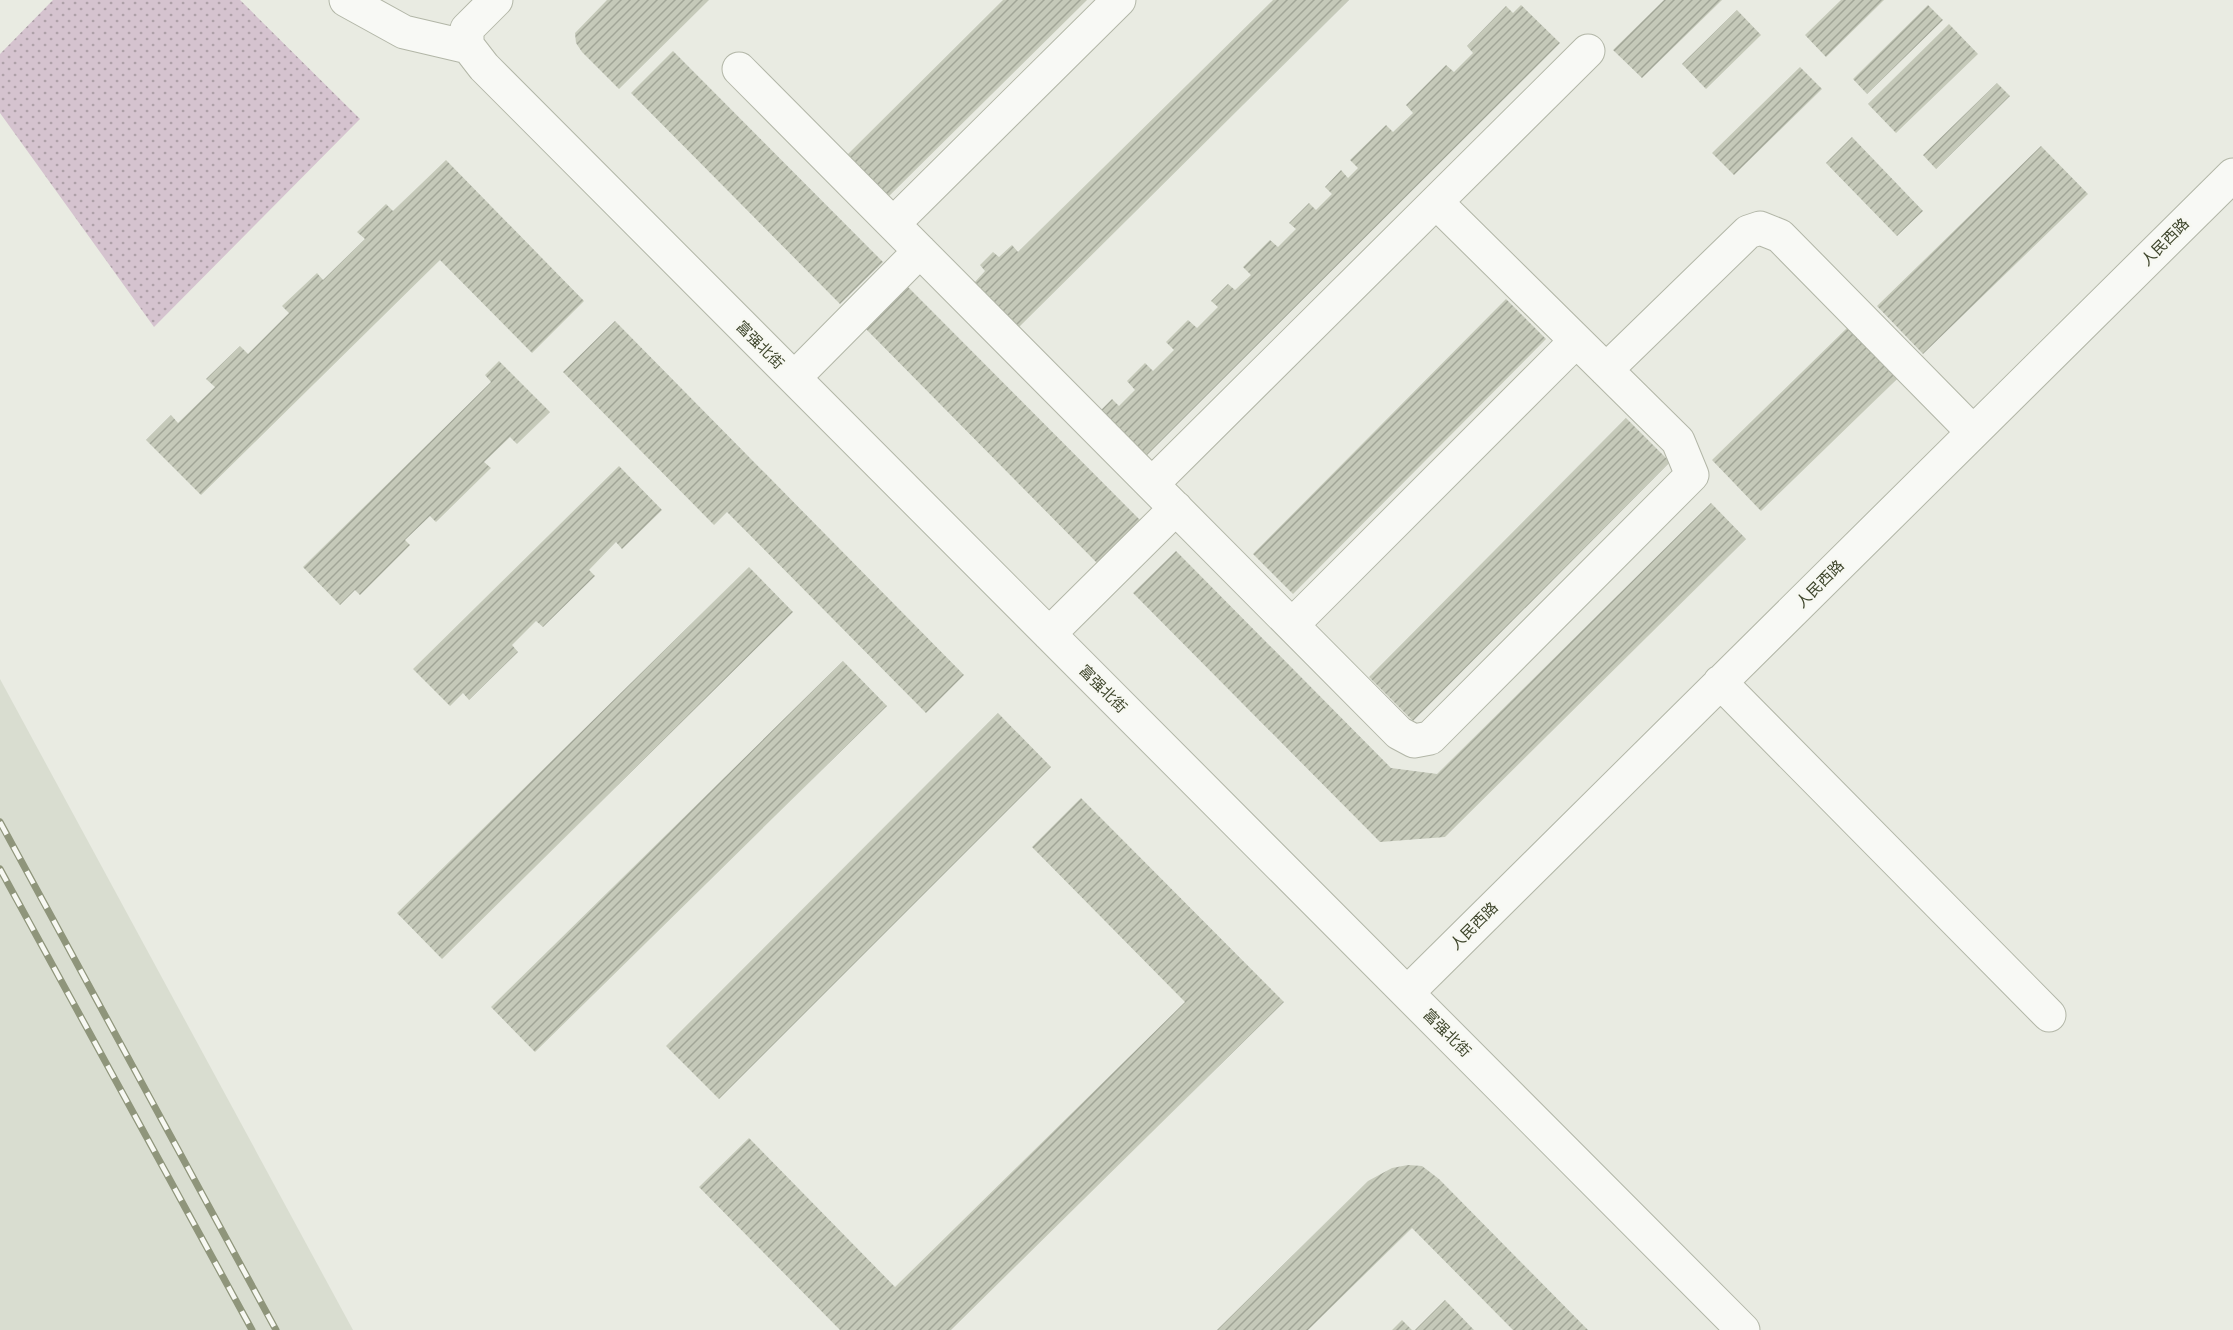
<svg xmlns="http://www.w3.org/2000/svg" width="2233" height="1330" font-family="'Varela Round','Noto Sans SC',sans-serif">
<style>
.built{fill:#d9ddd0}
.grass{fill:url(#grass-dots)}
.building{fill:url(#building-hatch)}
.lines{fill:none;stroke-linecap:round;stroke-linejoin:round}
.minor-casing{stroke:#b2b6a7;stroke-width:35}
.minor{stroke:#f8f9f5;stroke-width:33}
.rail-casing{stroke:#8f957b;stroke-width:7}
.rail{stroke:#f7f8f2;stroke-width:4.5;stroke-dasharray:14;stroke-linecap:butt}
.labels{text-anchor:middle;stroke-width:5;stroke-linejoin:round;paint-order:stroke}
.street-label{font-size:15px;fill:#3d442a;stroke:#f7f8f2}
</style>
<defs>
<pattern id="grass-dots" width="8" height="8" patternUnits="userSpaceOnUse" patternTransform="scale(1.5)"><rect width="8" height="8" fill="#d5c3cf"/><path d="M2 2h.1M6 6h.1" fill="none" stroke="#aea0a8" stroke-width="1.8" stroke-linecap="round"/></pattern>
<pattern id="building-hatch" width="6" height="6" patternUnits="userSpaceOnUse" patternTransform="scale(1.5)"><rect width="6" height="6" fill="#c5c9b9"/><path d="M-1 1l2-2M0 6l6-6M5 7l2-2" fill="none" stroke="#a1a597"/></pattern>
</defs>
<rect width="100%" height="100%" fill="#e9ebe2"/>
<!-- built -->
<path class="built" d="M0,679L353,1330H0Z"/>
<!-- grass -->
<path class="grass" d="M53,0H240L360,119L154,327L0,113V54Z"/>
<!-- building -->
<path class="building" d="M607,0H709L619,89L582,52L576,43L575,33Z
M1003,0H1087L884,201L843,159Z
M1273,0H1349L1018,328L974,283L985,271L980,265L993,252L999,257L1012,245L1018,252Z
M1664,0H1722L1642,78L1613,50Z
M1841,0H1884L1826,57L1805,35Z
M1521,5L1560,43L1143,459L1100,411L1112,399L1119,406L1135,390L1127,381L1145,363L1153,371L1174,350L1166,342L1188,320L1197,328L1218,307L1211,301L1228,284L1235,290L1251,275L1243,267L1270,240L1278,247L1296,229L1289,223L1309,203L1316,210L1332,194L1325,187L1341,170L1348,178L1358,168L1350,160L1386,125L1393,132L1413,113L1406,105L1446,65L1454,72L1473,53L1467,46L1506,6L1513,13Z
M1928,5L1943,20L1867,94L1853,79Z
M1737,10L1761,35L1706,89L1682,64Z
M1949,24L1978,54L1896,133L1868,104Z
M673,51L883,262L840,304L631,93Z
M1800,67L1822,89L1734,175L1712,153Z
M1997,83L2010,96L1936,169L1923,155Z
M1852,137L1923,211L1897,236L1826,163Z
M2041,146L2088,194L1923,354L1877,306Z
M446,160L584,301L532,353L440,260L201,495L146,440L171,415L178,423L215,387L206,379L240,346L248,354L289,313L282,306L317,273L323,280L365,239L357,232L386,204L393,211Z
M906,285L1142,522L1099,565L864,327Z
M1506,299L1546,339L1293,594L1253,554Z
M615,321L964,675L926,713L727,512L714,525L563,372Z
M1847,328L1897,379L1761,511L1712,460Z
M499,361L550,412L517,444L510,437L484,462L491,468L436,522L430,516L405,540L410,545L360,595L355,590L340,605L303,567L491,382L485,375Z
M1626,418L1670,462L1413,721L1369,677Z
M619,466L662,510L622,549L616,542L589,570L595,576L543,627L536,621L512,645L518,652L469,700L463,693L450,706L413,669Z
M1711,503L1746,539L1445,837L1380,842L1133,593L1176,551L1391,768L1437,774Z
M749,567L793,612L442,959L397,913Z
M843,661L887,706L535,1052L491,1007Z
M998,713L1051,767L719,1099L666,1046Z
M1081,798L1284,1002L951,1330H840L699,1187L749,1138L895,1287L1185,1002L1032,847Z
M1408,1165L1422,1166L1439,1179L1588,1330H1513L1412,1228L1308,1330H1217L1368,1181L1392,1168Z
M1445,1300L1474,1330H1415Z
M1402,1320L1412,1330H1392Z"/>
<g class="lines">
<!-- minor casing -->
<g class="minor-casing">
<path id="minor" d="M346,0L404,32L468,47
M496,0L467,29V45L484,67L1743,1330
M739,69L1399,733L1414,741L1430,738L1692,475L1678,441L1436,202
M893,224L1119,0
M1606,370L1748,232L1760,228L1780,236L1973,432
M794,378L920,251
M1152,484L1588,51
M1292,625L1576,341
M1049,634L1176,508
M1720,682L2049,1015
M1407,993L2233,175"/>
</g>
<!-- minor -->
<use href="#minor" class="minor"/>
<!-- rail casing -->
<g class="rail-casing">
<path id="rail" d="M0,822L276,1330
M0,869L252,1330"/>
</g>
<!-- rail -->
<use href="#rail" class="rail"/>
</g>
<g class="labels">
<!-- street labels -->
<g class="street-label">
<text transform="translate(2165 242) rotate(-45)" y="5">人民西路</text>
<text transform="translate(760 345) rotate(45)" y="5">富强北街</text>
<text transform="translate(1820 584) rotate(-45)" y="5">人民西路</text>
<text transform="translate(1103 689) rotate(45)" y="5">富强北街</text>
<text transform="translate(1474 926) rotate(-45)" y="5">人民西路</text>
<text transform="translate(1447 1033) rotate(45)" y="5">富强北街</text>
</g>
</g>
</svg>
